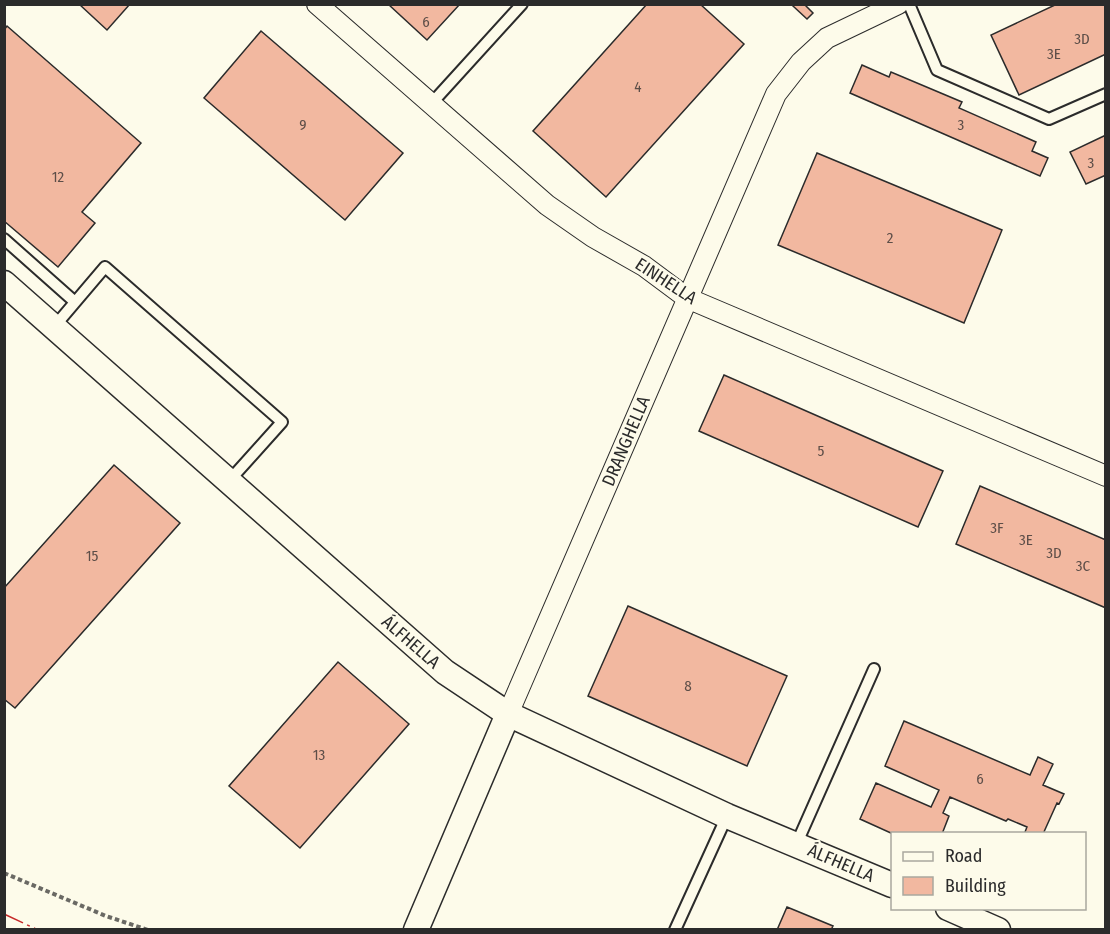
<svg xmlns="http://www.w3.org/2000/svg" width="1110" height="934" font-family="'Fira Sans Condensed',sans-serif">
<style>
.building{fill:#f2b8a0;stroke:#2b2b2b;stroke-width:1.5}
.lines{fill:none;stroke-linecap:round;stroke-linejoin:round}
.service-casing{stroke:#2b2b2b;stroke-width:14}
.minor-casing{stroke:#2b2b2b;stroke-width:22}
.tertiary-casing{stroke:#2b2b2b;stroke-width:27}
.path{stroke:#6a6964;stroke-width:4;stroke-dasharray:4.5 3;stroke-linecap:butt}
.service{stroke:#fdfbea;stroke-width:10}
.minor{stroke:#fdfbea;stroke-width:20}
.tertiary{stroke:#fdfbea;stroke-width:24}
.power{stroke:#c62828;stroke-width:1.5;stroke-dasharray:21 4.5 3 4.5;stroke-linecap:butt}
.labels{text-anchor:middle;stroke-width:4.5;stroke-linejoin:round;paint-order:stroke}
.number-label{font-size:15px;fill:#5d4e48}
.street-label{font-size:18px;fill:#2b2b2b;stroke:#fdfbea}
</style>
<rect width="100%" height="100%" fill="#fdfbea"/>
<!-- building -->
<path class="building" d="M79,4H130L107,30Z
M388,4H460L427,40Z
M647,4H700L744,44L606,197L533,131Z
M795,4H804L813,13L807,19L793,6Z
M1057,4H1106V54L1019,95L991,35Z
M7,26L141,143L82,212L95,223L58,267L4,221V30Z
M261,31L403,153L345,220L204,98Z
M862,65L889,77L891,72L962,102L959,108L1036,142L1032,151L1048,158L1040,176L850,93Z
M1106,135V175L1086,184L1070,152Z
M817,153L1002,230L964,323L778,245Z
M724,375L943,471L918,527L699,431Z
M114,465L180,523L15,708L4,699V588Z
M980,486L1106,540V608L956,544Z
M628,606L787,676L747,766L588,696Z
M338,662L409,724L300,848L229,786Z
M904,721L1030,775L1038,757L1053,764L1043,785L1064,794L1059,804L1057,803L1043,834H1027L1025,832L1027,827L1008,819L1006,821L950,797L943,813L949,816L942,834H893L860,819L876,783L931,807L939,790L885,766Z
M787,907L833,926L831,930H777Z"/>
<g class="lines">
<!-- service casing -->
<g class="service-casing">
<path id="service" d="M909,4L937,70L1049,119L1106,94
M431,104L522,4
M4,239L75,302
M54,327L105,267L282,422L229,481
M796,845L874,669
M675,930L727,816"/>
</g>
<!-- minor casing -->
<g class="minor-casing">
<path id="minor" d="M317,4L547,205L593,237L644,266L687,298L1106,476
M508,714L776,94L801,62L827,38L898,4"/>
</g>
<!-- tertiary casing -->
<g class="tertiary-casing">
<path id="tertiary" d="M4,283L445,672L508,714L727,816L892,885
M948,908L998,930
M416,930L508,714"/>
</g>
<!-- path -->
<path class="path" d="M4,873L106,916L148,930"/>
<!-- service -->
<use href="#service" class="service"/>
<!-- minor -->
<use href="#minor" class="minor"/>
<!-- tertiary -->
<use href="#tertiary" class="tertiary"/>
<!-- power -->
<path class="power" d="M4,914L38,930"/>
</g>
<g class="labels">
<!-- number labels -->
<g class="number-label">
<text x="426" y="27">6</text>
<text x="1082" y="44">3D</text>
<text x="1054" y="59">3E</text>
<text x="638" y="92">4</text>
<text x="303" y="130">9</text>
<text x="961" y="130">3</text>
<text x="1091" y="168">3</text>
<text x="58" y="182">12</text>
<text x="890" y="243">2</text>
<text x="821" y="456">5</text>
<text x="997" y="533">3F</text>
<text x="1026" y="545">3E</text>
<text x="1054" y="558">3D</text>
<text x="92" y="561">15</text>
<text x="1083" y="571">3C</text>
<text x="688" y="691">8</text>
<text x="319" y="760">13</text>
<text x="980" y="784">6</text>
</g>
<!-- street labels -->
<g class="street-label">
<text transform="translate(666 281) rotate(33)" y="6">EINHELLA</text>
<text transform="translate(626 441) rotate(-67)" y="6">DRANGHELLA</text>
<text transform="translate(411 642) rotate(41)" y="6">ÁLFHELLA</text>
<text transform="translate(841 863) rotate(23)" y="6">ÁLFHELLA</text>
</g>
</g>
<!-- border -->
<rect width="1110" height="934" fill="none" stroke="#2b2b2b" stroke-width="12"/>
<!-- legend -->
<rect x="891" y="832" width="195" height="78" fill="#fdfbea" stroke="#a9a89e" stroke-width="1.5"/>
<rect x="903" y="852" width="30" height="9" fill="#fdfbea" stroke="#a9a89e" stroke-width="1.5"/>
<text x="945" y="862" font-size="18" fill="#2b2b2b">Road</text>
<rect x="903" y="877" width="30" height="18" fill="#f2b8a0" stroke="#a9a89e" stroke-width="1.5"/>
<text x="945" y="892" font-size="18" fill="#2b2b2b">Building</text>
</svg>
